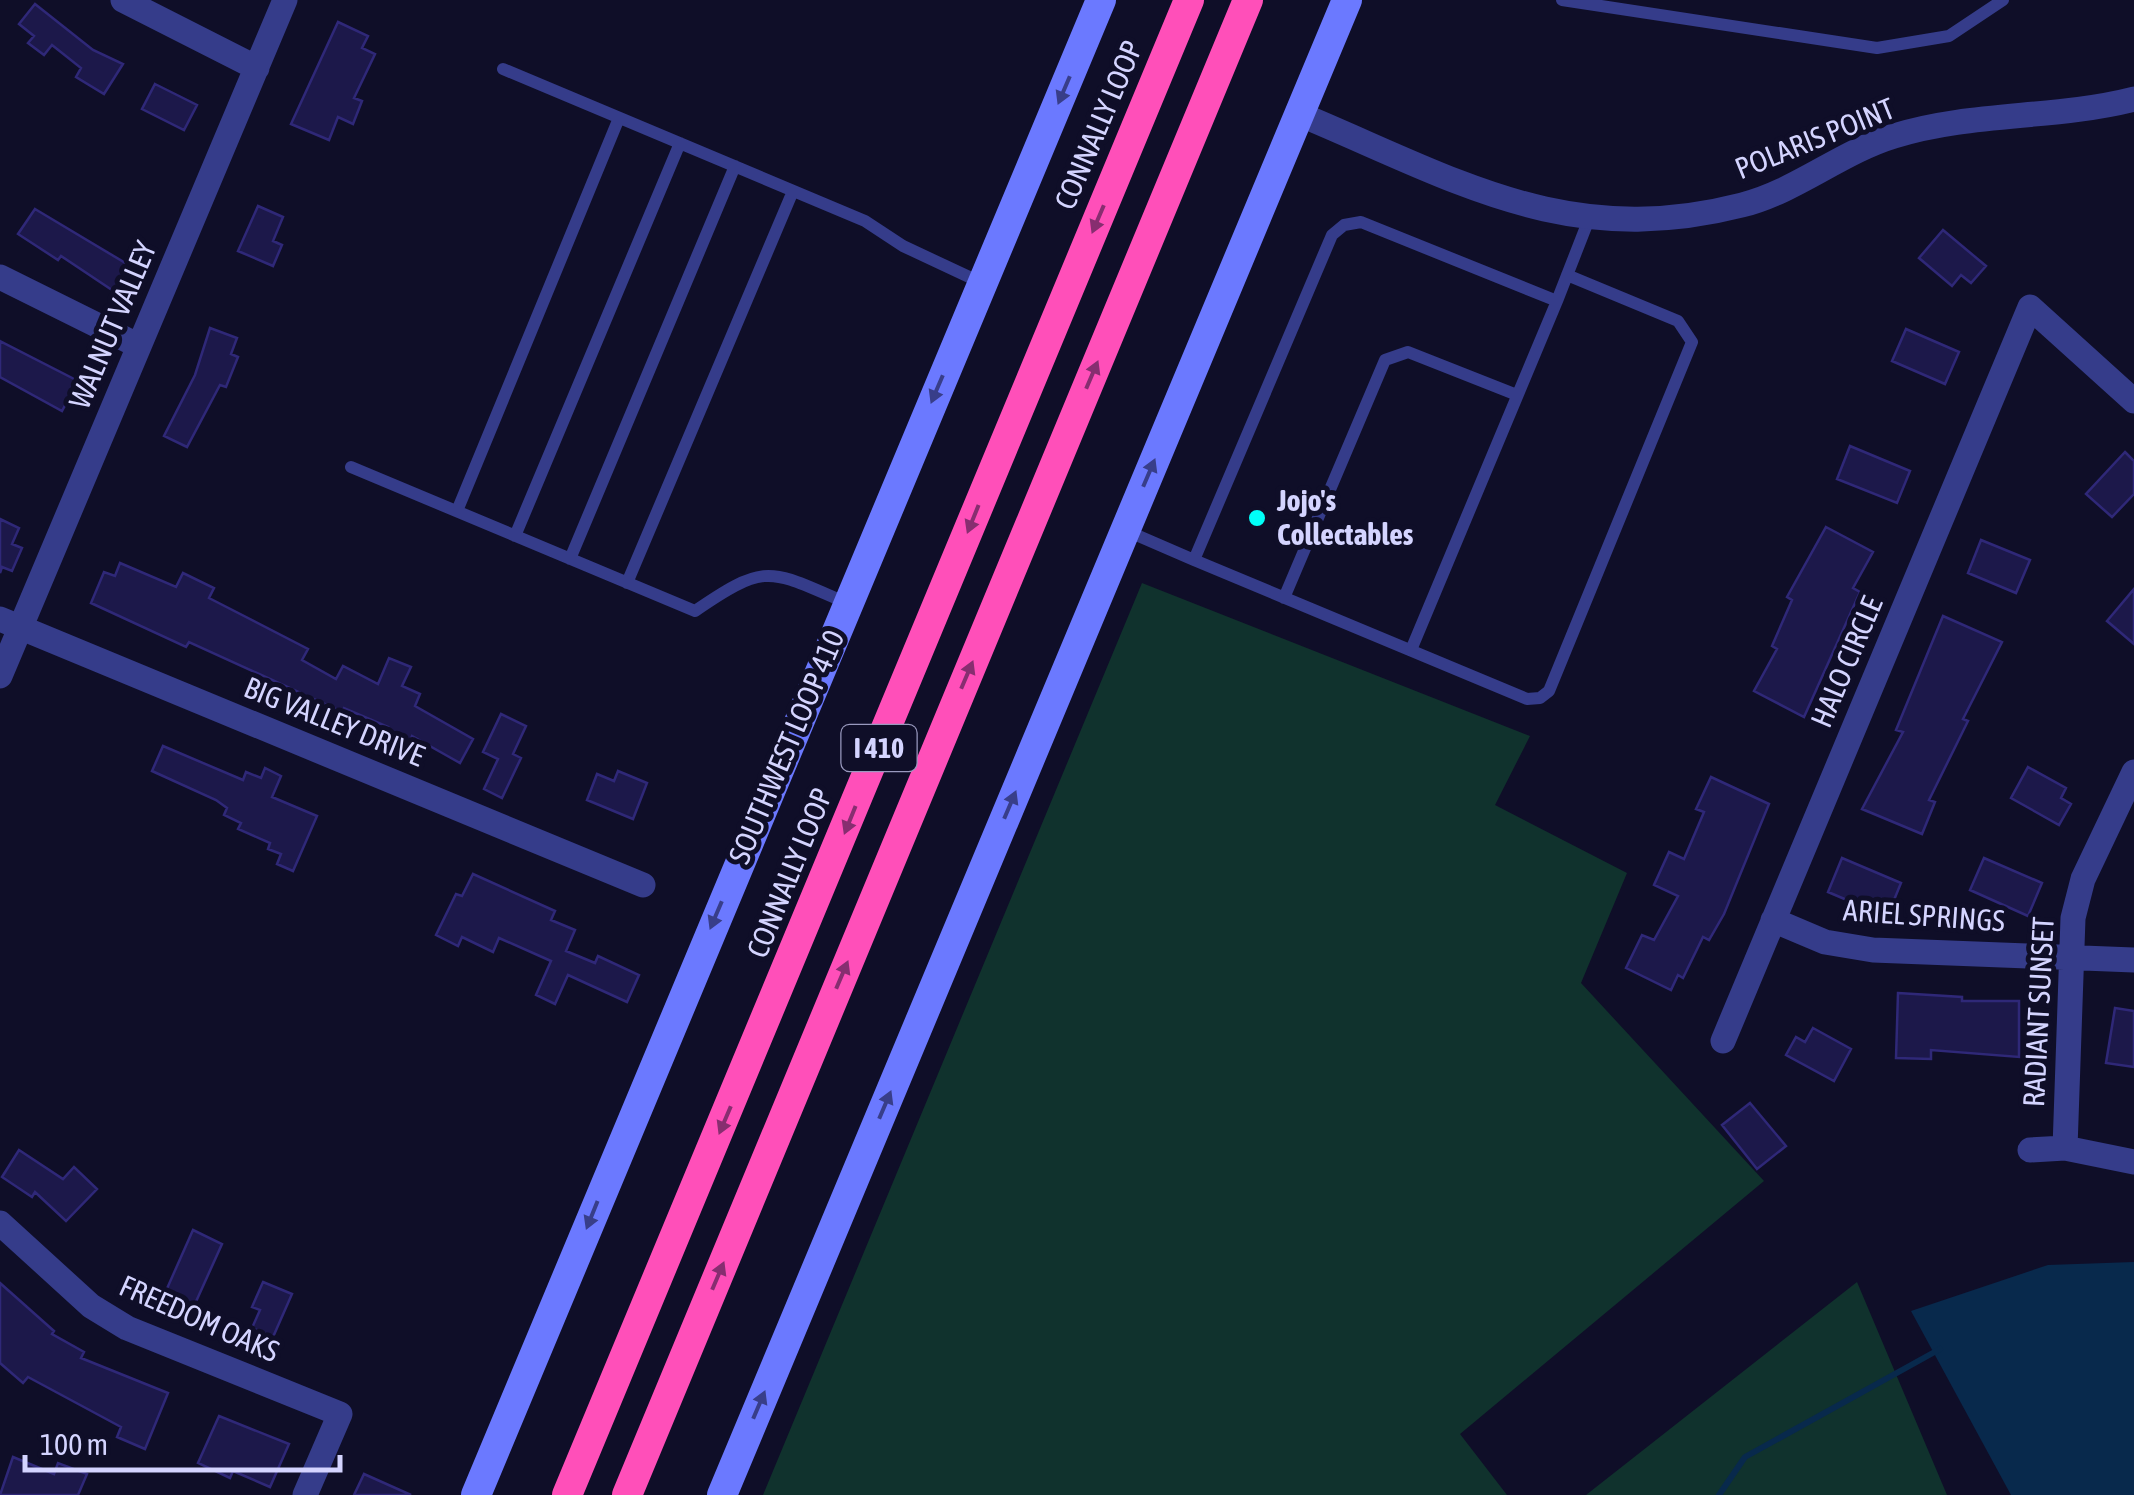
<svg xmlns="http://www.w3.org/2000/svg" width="2134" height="1495" font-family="'Asap Condensed',sans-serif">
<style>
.green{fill:#10322d}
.water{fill:#08294c}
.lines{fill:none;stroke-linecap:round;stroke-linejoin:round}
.stream{stroke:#08294c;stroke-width:6}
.building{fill:#1c184a;stroke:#2f2878;stroke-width:2.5}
.lane{stroke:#353c8a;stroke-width:12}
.street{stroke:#353c8a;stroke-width:25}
.secondary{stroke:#6b79ff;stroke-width:30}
.highway{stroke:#ff4fb9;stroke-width:30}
.oneway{fill:#383e89}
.oneway2{fill:#872e70}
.poi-dot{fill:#00fff9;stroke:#0f0e28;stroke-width:4}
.labels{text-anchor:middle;stroke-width:10;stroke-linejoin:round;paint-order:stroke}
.shield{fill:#0f0e28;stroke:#9999be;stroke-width:2.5}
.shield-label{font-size:28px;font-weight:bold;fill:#d4d4ff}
.street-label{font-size:30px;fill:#d4d4ff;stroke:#0f0e28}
.poi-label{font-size:30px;font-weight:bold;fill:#d4d4ff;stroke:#0f0e28;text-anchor:start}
</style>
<rect width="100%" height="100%" fill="#0f0e28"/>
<!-- green -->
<path class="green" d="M1142,583L1530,736L1495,805L1627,873L1581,983L1764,1181L1460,1434L1507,1495H763Z
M1857,1282L1947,1495H1586Z"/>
<!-- water -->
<path class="water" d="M2134,1262V1495H2011L1911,1311L2048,1265Z"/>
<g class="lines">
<!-- stream -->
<path class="stream" d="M1719,1495L1745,1457L1940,1349"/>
</g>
<!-- building -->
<path class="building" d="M35,4L93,50L123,64L104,94L76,77L81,68L52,45L44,55L28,43L34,36L19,24Z
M338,22L368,36L362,48L375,54L354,98L362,101L353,124L338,117L329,140L291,124Z
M155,84L197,105L184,130L142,109Z
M258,206L283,217L273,241L282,245L273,266L238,251Z
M35,209L132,267L115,292L61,256L58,260L18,234Z
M1943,230L1986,266L1971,283L1961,275L1952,286L1919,258Z
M210,328L237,338L231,354L238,357L226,387L220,385L187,447L164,436L195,375Z
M1906,329L1959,352L1945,384L1892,361Z
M0,341L78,381L62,411L0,377Z
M1850,446L1910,471L1897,503L1837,479Z
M2125,452L2134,461V494L2112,517L2086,494Z
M0,519L19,528L12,544L22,548L12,571L2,567L0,573Z
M1826,527L1873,552L1853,588L1860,592L1804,717L1754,691L1777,649L1772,646L1792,600L1787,597Z
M1981,540L2030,560L2016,593L1968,573Z
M120,563L176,587L183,573L214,588L209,598L308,649L302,660L336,679L343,666L378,684L389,658L411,667L402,686L420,694L415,706L473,739L460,763L412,736L404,757L380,746L388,727L344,708L342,712L189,642L186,647L91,603L104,572L115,576Z
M2134,589V644L2107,621Z
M1943,616L2002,642L1963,719L1968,721L1929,800L1935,802L1922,834L1862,809L1903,732L1896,730Z
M501,714L526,726L513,754L521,758L502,798L484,789L498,759L483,752Z
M163,746L243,780L246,772L261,778L265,768L281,776L272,797L317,816L293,871L277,864L281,854L268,849L270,843L238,829L241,823L224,815L227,808L216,800L152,771Z
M2028,767L2066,788L2061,798L2071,804L2059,825L2011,798Z
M618,771L647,783L633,819L587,800L597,774L614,781Z
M1711,777L1769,804L1724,914L1709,940L1703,937L1683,978L1678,975L1671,990L1626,968L1642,935L1654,940L1678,896L1654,885L1669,852L1684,859L1704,812L1696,809Z
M1842,858L1901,883L1887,917L1828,892Z
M1984,858L2042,883L2028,916L1970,890Z
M473,874L555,911L551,920L575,930L566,951L595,963L598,956L639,975L627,1002L568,975L555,1004L536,995L551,961L499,938L493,952L462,937L458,946L436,935L456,894L462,896Z
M1898,993L1962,997V1001H2019V1057L1931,1050V1059L1896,1058Z
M2115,1008L2134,1011V1067L2106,1063Z
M1813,1028L1851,1049L1834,1081L1786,1055L1796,1037L1805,1042Z
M1750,1103L1786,1146L1757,1169L1722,1125Z
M19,1150L63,1179L74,1167L97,1189L66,1221L35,1192L32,1197L2,1177Z
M193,1230L222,1244L194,1306L165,1293Z
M263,1282L292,1294L273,1337L252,1328L260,1310L252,1307Z
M0,1283L54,1331L52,1334L84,1352L81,1358L168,1393L145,1449L117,1437L121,1427L28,1377L23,1383L0,1363Z
M219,1416L289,1444L270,1487L233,1471L230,1478L198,1463Z
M13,1457L54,1474L58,1463L87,1474L78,1495H0Z
M364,1474L411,1495H354Z"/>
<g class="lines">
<!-- lane -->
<path class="lane" d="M1562,0L1877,48L1949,36L2003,0
M503,69L865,221L903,246L982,283
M351,467L695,611C768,561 769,570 847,603
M457,511L619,118
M1127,531L1194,560L1332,235L1344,225L1361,222L1557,301L1589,219
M515,536L680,143
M570,559L735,166
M1194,560L1527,699L1540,698L1549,691L1692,342L1678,321L1567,275
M627,583L793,191
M1284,598L1385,360L1408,352L1517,395
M1411,650L1557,301"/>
<!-- street -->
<path class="street" d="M123,0L257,68
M1299,114C1455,179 1566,250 1742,205C1795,192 1841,152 1894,136C1970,112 2056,119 2134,99
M0,277L139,346
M0,619L643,885
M0,676L285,0
M1773,920L1825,942L1873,950L2134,960
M1723,1041L2030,307L2134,401
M2065,1148L2073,918L2083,879L2134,772
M2030,1150L2065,1148L2134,1162
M0,1223L91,1306L127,1328L340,1414L305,1495"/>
<!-- secondary -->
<path class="secondary" d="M476,1495L1101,0
M722,1495L1347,0"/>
<!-- highway -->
<path class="highway" d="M567,1495L1189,0
M627,1495L1248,0"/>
</g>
<!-- one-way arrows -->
<defs><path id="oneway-solid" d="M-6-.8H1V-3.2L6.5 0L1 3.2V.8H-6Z" transform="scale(2.5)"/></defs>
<g class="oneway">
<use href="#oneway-solid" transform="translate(1064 90) rotate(113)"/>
<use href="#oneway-solid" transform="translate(937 389) rotate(113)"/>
<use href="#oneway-solid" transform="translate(1149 473) rotate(-67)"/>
<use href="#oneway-solid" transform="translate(1010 805) rotate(-67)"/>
<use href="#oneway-solid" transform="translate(716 915) rotate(113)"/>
<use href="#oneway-solid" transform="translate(885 1105) rotate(-67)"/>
<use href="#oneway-solid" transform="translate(592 1215) rotate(112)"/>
<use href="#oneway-solid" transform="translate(759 1405) rotate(-67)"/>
</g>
<g class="oneway2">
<use href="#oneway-solid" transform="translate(1098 219) rotate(113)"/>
<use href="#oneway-solid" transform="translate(1092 375) rotate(-67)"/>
<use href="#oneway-solid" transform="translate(973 519) rotate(112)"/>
<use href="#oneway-solid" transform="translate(967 675) rotate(-67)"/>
<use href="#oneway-solid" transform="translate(850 820) rotate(112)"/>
<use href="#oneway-solid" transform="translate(842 975) rotate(-67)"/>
<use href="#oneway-solid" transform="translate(725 1120) rotate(113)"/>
<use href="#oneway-solid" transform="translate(718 1276) rotate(-67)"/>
</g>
<!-- markers -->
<circle class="poi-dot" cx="1257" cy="518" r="10"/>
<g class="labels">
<!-- shield labels -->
<rect class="shield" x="841.5" y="725" width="75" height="46" rx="8"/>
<g class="shield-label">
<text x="879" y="758">I 410</text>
</g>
<!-- street labels -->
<g class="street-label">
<text transform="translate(1099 125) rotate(-67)" y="10">CONNALLY LOOP</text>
<text transform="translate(1815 139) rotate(-22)" y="10">POLARIS POINT</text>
<text transform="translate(113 325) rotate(-67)" y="10">WALNUT VALLEY</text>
<text transform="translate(1847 662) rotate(-67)" y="10">HALO CIRCLE</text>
<text transform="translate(334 722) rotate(22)" y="10">BIG VALLEY DRIVE</text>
<text transform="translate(787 747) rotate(-67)" y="10">SOUTHWEST LOOP 410</text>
<text transform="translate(790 873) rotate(-68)" y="10">CONNALLY LOOP</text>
<text transform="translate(1924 916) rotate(4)" y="10">ARIEL SPRINGS</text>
<text transform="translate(2039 1012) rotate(-87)" y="10">RADIANT SUNSET</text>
<text transform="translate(199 1319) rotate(24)" y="10">FREEDOM OAKS</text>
</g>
<!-- poi labels -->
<g class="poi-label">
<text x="1277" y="511">Jojo's<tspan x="1277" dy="34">Collectables</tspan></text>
</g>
</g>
<!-- scale -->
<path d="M25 1455v15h315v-15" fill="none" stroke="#d4d4ff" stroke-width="5"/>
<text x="40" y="1455" font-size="30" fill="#d4d4ff" stroke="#0f0e28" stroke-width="8" paint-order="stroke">100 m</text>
</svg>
